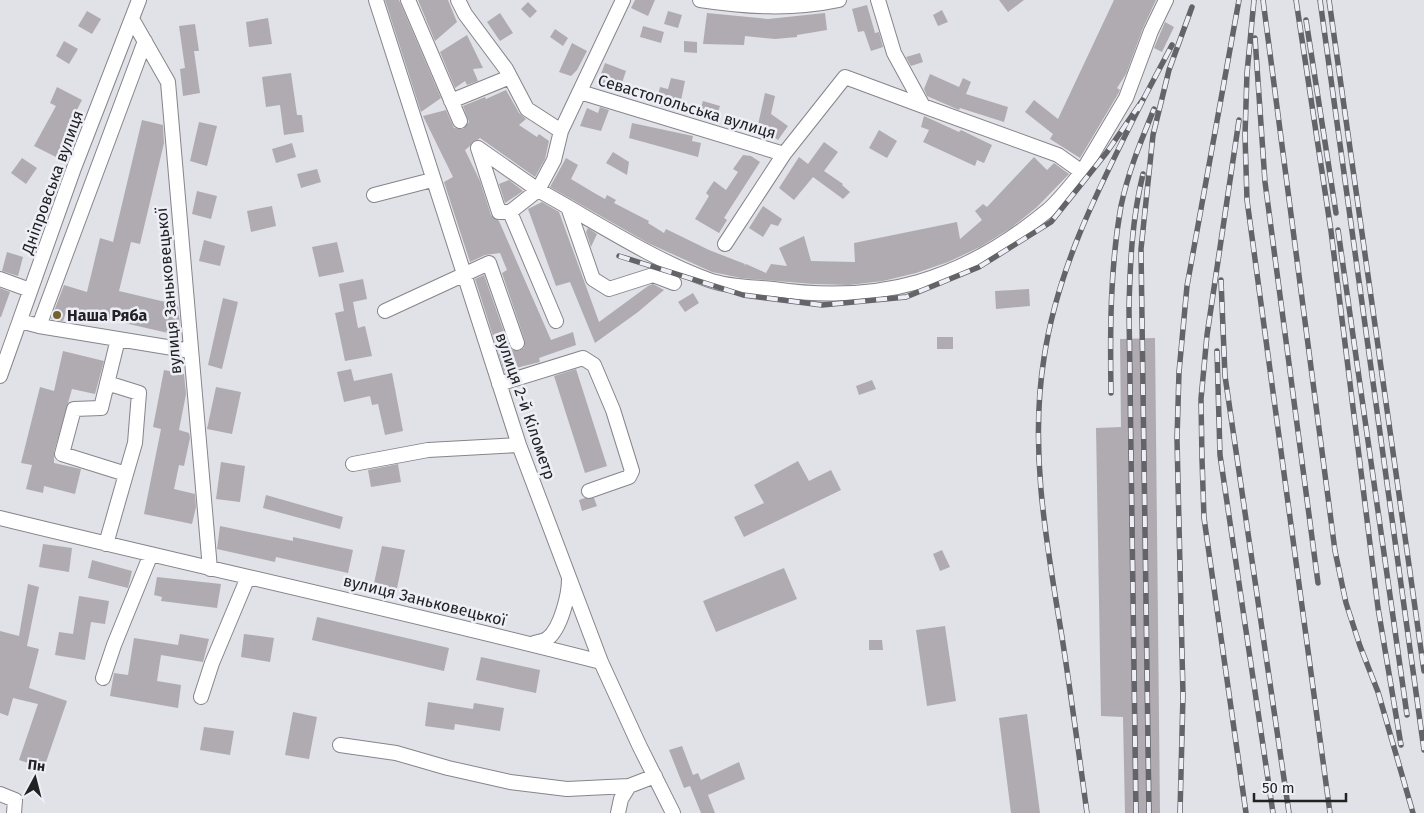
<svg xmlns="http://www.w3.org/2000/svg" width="1424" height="813" font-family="'Fira Sans',sans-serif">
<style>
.building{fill:#b0abb1}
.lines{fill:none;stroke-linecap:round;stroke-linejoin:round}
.minor-casing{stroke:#85858b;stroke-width:16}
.minor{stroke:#fff;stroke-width:14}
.rail-casing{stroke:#646468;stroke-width:5.5}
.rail{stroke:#eeeef6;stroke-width:4;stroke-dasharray:11;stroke-linecap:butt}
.poi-dot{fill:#736331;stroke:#eeeef6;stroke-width:2}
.labels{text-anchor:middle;stroke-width:5;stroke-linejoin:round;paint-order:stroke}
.street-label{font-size:16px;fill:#222225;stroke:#eeeef6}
.poi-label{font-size:16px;font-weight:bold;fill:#222225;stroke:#eeeef6;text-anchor:start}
</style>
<rect width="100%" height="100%" fill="#e1e1e8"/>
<!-- building -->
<path class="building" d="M385,0H399L441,98L421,112Z
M418,0H448L457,22L435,41Z
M635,0H655L648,16L631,8Z
M999,0H1024L1008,12Z
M1114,0H1156L1143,28L1126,74L1117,88L1120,90L1118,94L1080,158L1050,139L1053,134L1025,112L1034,100L1058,119Z
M528,2L537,11L530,18L521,9Z
M867,5L875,33L879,32L883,47L871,51L864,31L858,32L852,9Z
M942,10L948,22L938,26L933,15Z
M87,11L101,19L92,34L78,26Z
M668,11L682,15L678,28L664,24Z
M500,13L513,33L500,41L487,22Z
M707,13L768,19L825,13L827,30L797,35V37L775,39L745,36L744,45L703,44Z
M268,18L272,44L249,47L246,22Z
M1165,22L1174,27L1162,52L1154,48Z
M195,24L199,51H194L200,93L183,96L180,69L185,68L179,26Z
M643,26L664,32L661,43L640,37Z
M555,29L568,38L563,46L550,37Z
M467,35L483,68L473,69L478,81L467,85L465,81L455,88L440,52Z
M64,41L78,49L69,64L56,56Z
M684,41L697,42V53L684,52Z
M572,43L587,51L577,70L571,76L559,72Z
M920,53L923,62L911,66L906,57Z
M605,63L626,71L622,83L616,80L612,91L597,85Z
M291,73L297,115H302L304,132L284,135L280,105L266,107L262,77Z
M930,74L959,87L963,78L971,82L966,94L1008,107L1004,122L960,108L959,110L927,96L924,89Z
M671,78L685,81L679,110L656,105L660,87L668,89Z
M57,87L82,100L70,123L76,126L69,140L65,139L56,157L34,146L56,106L50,103Z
M506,90L519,113L526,119L519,125L537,137L539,134L549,141L545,159L535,177L480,138L465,150L480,181L491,215L499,221L551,340L573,332L576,345L539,358L540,362L504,371L475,279L484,275L509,346L512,350L519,351L524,348L525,341L502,273L507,270L500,253L485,255L470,262L444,182L453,177L423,116L446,110L454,128L463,129L469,122L463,106L485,97L486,99Z
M765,93L775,96L771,114L788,126L778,140L758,125Z
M703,101L720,106L715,122L698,117Z
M600,107L609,110L601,131L580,126L587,108L598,113Z
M924,116L959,132L961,130L992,145L984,163L977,160L975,166L923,142L929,130L921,127Z
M142,120L163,125L164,143L140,244L131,242L119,291L178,305L180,324L177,335L67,310L63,321L51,319L64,285L87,292L100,238L113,242Z
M199,122L217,126L207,166L190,161Z
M632,123L693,136L692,141L701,143L698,157L629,138Z
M879,130L897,141L887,158L869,148Z
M824,142L838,152L824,171L843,184L842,185L850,192L843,199L813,177L794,200L779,188L799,157L808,164Z
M292,143L296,157L276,163L272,149Z
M613,152L629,162L627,175L606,163Z
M743,155L751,156L760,162L724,218L727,220L719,233L695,219L709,196L706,193L714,181L726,190L738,172L733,169Z
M1034,157L1047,170L1054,163L1069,174L1037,207L1011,228L980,247L948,262L916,273L883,281L849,285L813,284L741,278L712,272L648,243L550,187L566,158L578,165L571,179L596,194L605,199L607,195L616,200L614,203L649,221L648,223L664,233L666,229L709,250L745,264L744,266L746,264L766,273L771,264L787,266L779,248L804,236L811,261L855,262L854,243L957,222L960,239L982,220L975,211L983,204L987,207Z
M22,158L37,168L26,184L11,173Z
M317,169L321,182L301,188L297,174Z
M509,180L523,191L505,203L499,184Z
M197,191L217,196L211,219L192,214Z
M542,202L559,212L599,322L648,286L653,284L664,290L638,312L595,343L570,282L556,286L528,209Z
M272,206L276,226L251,232L247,211Z
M763,206L782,219L778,226L771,224L763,237L749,228Z
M588,228L597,234L591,247L586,232Z
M204,240L225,246L220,266L199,261Z
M337,242L344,272L319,277L312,247Z
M7,252L23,257L18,276L2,271Z
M363,279L367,299L353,302L358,328L365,326L372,356L345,361L335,313L344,311L339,284Z
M0,288L10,292L1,317H0Z
M1029,289L1030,306L996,309L995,291Z
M693,293L699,303L685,312L678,302Z
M223,298L238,302L222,369L208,365Z
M937,337H953V349H937Z
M1155,338L1160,813H1125L1123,717L1101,716L1096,428L1121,427L1120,339Z
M63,351L104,361L95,394L72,389L54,452V463L81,469L75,494L44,486L43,493L26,489L32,465L21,463L40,387L54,391Z
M351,369L354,381L392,373L403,431L385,435L378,404L372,405L370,396L344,402L337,372Z
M576,369L607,466L585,473L554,376Z
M164,370L184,374L186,394L179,430L189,433L190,438L184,466L179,465L174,489L195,494L196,507L192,524L144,514L161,429L153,427Z
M872,380L876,389L859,395L856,386Z
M216,387L241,392L232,434L207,429Z
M798,461L809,481L831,470L841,490L744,537L734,517L764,503L754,485Z
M221,462L245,466L240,502L216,499Z
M398,464L401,482L371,487L368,470Z
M266,495L343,517L340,529L263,508Z
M585,498H594L597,506L582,511L579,500Z
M220,526L293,541V537L353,550L348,573L276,557L275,562L217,549Z
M43,544L72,548L69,572L39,567Z
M382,546L405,550L396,593L373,588Z
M942,550L950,567L940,571L933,554Z
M92,560L132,571L128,588L88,578Z
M784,568L797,599L716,632L703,601Z
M157,577L221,584L217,608L161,601L162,597L154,595Z
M28,584L39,587L27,646L39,649L29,688L67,701L44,768L19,760L38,704L13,698L8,716L0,713V631L19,636Z
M79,596L109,601L105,624L91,622L85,660L55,655L59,632L73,634Z
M317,617L449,648L444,671L312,640Z
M945,626L956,701L927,706L916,630Z
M180,634L209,639L203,662L161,655L157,681L181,685L178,708L110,696L114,673L128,675L134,638L178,645Z
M244,634L274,638L270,662L241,657Z
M869,640H882L883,650H869Z
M481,657L540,670L536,693L476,680Z
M428,702L473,709L474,703L504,708L500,731L455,724L454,730L425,726Z
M293,712L317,717L309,759L285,755Z
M1027,714L1040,813H1011L999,718Z
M204,727L234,731L230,755L200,750Z
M682,746L693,775L698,773L701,780L739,762L745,779L708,795L715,813H701L690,786L684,788L669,750Z"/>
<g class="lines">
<!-- minor casing -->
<g class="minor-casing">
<path id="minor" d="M376,0L519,445L601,662L639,745L673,813
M408,0L460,121
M458,0L465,14L506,69L527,109L561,131
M623,0L561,131L554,160L538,190C591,219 653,260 709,280C728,287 752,287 773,289C880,305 963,280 1047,211C1060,200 1071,185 1082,172
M700,0C746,7 792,10 839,0
M878,0L894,53L923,106L1058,155L1082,172L1126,98L1151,31L1166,0
M132,19L168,82L210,569
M580,92L784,154L725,244
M451,101L510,77
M784,154L845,77L923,106
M374,195L432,180
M568,207L593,279L609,289L653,275L674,283
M510,212H499L478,148L538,190L510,212L556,321
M0,279L30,290
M385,311L489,263L517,343
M20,321L39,326L145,41
M39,326L191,351
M0,376L74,168L139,0
M107,383L139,393L135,443L126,474
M499,384L583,358L594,365L613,410L632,471L629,477L589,491
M353,464L428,450L519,445
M0,518C200,567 402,611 601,662
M106,544L126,474L62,454L74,409L101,408L118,339
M532,644C537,642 544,641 547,639C561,629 569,594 569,579
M103,678L114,645L151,554
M201,697L212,663L248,577
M340,745L396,753L448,768L510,782L567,789L629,786L655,776
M0,794L15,800L14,813
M618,813L621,799L629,786"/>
</g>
<!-- minor -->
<use href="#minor" class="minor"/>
<!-- rail casing -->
<g class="rail-casing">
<path id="rail" d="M1254,0L1247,73L1245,135L1247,200L1330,813
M1263,0L1335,551L1346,603L1360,646L1378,692L1413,813
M1296,0L1331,231L1378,608L1401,745
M1320,0L1424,750
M1329,0L1424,671
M1306,20L1336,213
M1255,38L1265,182L1318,583
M1144,98L1172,45
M1239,120L1207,335L1201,399L1202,459L1204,518L1246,813
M1338,230L1407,715
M619,256L743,295L822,305L906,297L979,267L1051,222L1107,152L1144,98C1102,182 1058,264 1044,358C1029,451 1047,546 1062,637C1071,695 1079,754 1087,813
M1221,280L1225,376L1289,813
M1217,351L1220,455L1273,813
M1111,393C1110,330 1110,268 1121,206C1128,172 1141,141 1154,109
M1136,813L1129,309C1130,263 1132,219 1143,174
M1149,813L1141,249L1153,135L1169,70L1192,7
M1180,813L1183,695L1177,439L1179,372L1187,286L1239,0"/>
</g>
<!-- rail -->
<use href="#rail" class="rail"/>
</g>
<!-- markers -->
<circle class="poi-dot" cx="57" cy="315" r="5"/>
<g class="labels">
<!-- street labels -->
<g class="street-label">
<text transform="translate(687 106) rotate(17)" y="6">Севастопольська вулиця</text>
<text transform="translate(52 182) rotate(-70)" y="6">Дніпровська вулиця</text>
<text transform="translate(168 291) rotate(-95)" y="6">вулиця Заньковецької</text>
<text transform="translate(526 406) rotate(71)" y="6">вулиця 2-й Кілометр</text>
<text transform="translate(425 600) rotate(14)" y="6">вулиця Заньковецької</text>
</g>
<!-- poi labels -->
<g class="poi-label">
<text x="67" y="321">Наша Ряба</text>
</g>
</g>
<!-- north arrow -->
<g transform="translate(35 778) rotate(7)" stroke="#eeeef6" stroke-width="4" paint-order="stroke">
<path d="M0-4L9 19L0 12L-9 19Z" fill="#222225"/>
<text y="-8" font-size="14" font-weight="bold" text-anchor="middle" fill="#222225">Пн</text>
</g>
<!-- scale -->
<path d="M1254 793v8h92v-8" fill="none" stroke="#222225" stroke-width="2.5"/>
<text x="1262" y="793" font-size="15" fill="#222225" stroke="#eeeef6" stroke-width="4" paint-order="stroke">50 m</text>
</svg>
